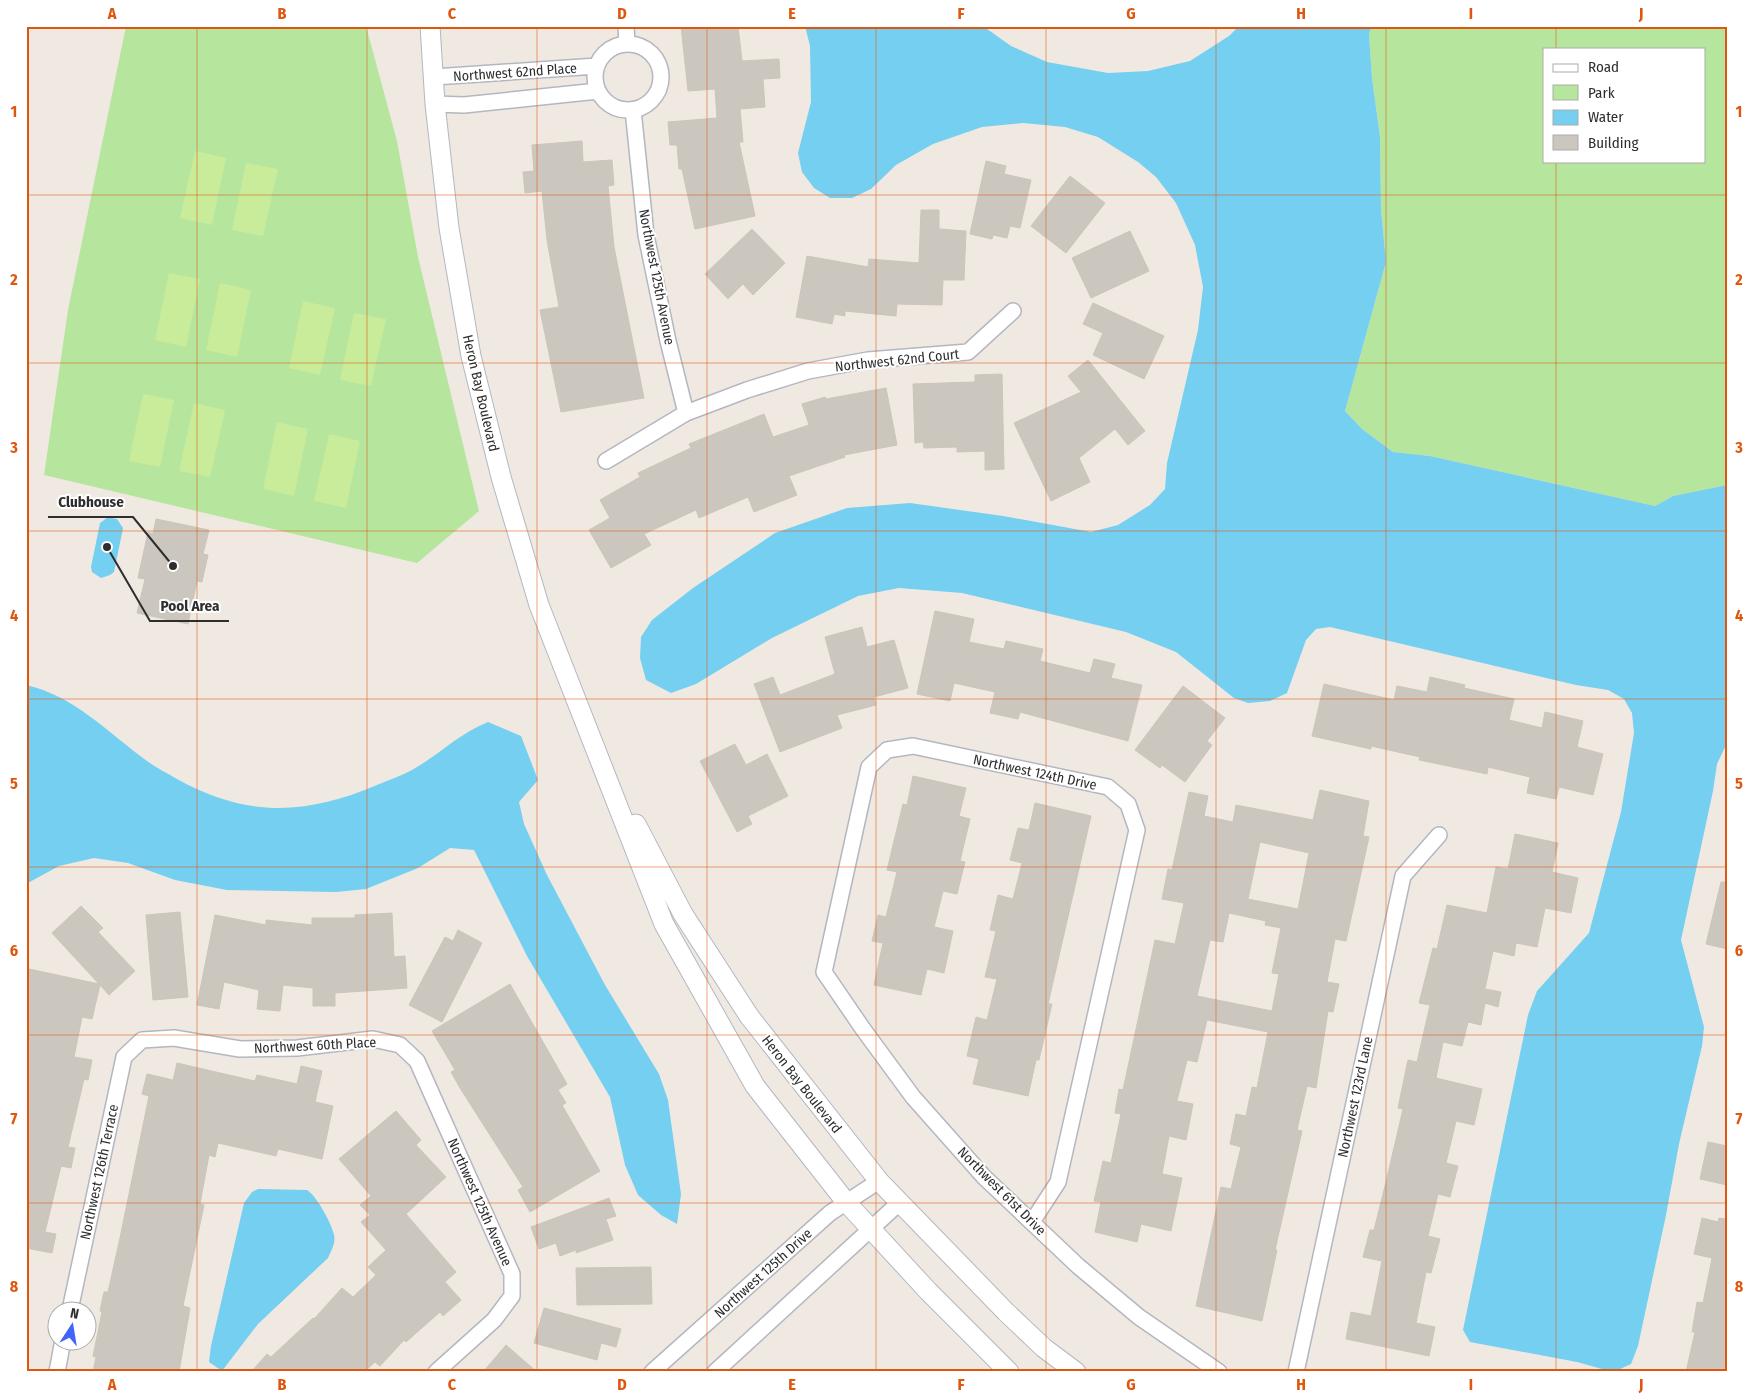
<svg xmlns="http://www.w3.org/2000/svg" width="1753" height="1398" font-family="'Fira Sans Condensed',sans-serif">
<style>
.green{fill:#b6e59e;fill-rule:evenodd}
.pitch{fill:#c9ec9a}
.water{fill:#75cff0}
.building{fill:#cbc7bf;stroke:#cbc5ba;fill-rule:evenodd}
.lines{fill:none;stroke-linecap:round;stroke-linejoin:round}
.minor-casing{stroke:#b4b7c1;stroke-width:18}
.tertiary-casing{stroke:#b4b7c1;stroke-width:21}
.minor{stroke:#fff;stroke-width:15}
.tertiary{stroke:#fff;stroke-width:19}
.grid{fill:none;stroke:#df570e;stroke-width:1;stroke-opacity:0.55}
.labels{text-anchor:middle;stroke-width:4;stroke-linejoin:round;paint-order:stroke}
.street-label{font-size:14px;fill:#2e2e2e;stroke:#fff}
.leader{fill:none;stroke:#2e2e2e;stroke-width:2}
.callout-dot{fill:#2e2e2e;stroke:#fff;stroke-width:2}
.callout-label{font-size:15px;text-anchor:middle;font-weight:bold;fill:#2e2e2e;stroke:#fff;stroke-width:4;stroke-linejoin:round;paint-order:stroke}
.neatline{fill:none;stroke:#df570e;stroke-width:2}
.grid-label{font-size:16px;text-anchor:middle;font-weight:bold;fill:#df570e}
</style>
<rect width="100%" height="100%" fill="#efe9e1"/>
<!-- green -->
<path class="green" d="M126,26H366L397,141L418,257L479,511L417,563L44,475L68,310Z
M1372,26H1727V485L1673,496L1655,506L1430,456L1393,452L1362,429L1345,411L1386,262L1381,210L1380,137L1372,78L1369,34ZM1544,49H1704V161H1544Z"/>
<!-- pitch -->
<path class="pitch" d="M195,151L226,158L212,225L180,218Z
M246,163L278,169L263,236L232,230Z
M169,273L200,279L186,347L155,340Z
M220,283L251,290L237,357L206,350Z
M303,301L335,308L320,375L289,368Z
M354,313L386,319L371,386L340,380Z
M143,394L174,400L160,467L129,461Z
M194,403L225,410L210,477L179,471Z
M277,422L308,429L294,496L263,489Z
M329,434L360,441L346,508L314,501Z"/>
<!-- water -->
<path class="water" d="M805,26H983L1011,46L1047,62L1108,73L1148,71L1190,61L1229,36L1239,26H1372L1369,34L1372,78L1380,137L1381,210L1386,262L1345,411L1362,429L1393,452L1430,456L1655,506L1673,496L1727,485V743L1717,764L1713,791L1681,940L1704,1027L1702,1046L1679,1144L1666,1215L1638,1346L1631,1364L1618,1370L1609,1371L1577,1362L1470,1342L1463,1330L1528,1015L1537,991L1589,933L1621,812L1634,733L1632,713L1624,699L1608,690L1576,685L1330,627L1316,629L1306,640L1287,693L1270,701L1248,703L1234,698L1176,652L1126,632L962,593L899,588L858,596L772,638L696,684L671,693L646,680L640,658L641,637L652,620L693,588L775,533L847,508L910,503L1003,516L1091,532L1118,525L1150,505L1165,489L1167,463L1198,330L1203,287L1195,245L1176,203L1156,177L1138,162L1098,137L1065,127L1023,123L982,127L933,144L896,165L871,189L852,198H830L814,188L802,172L798,153L811,102L810,46Z
M108,517L117,519L123,528L114,572L110,575L101,578L92,572L91,567L100,523Z
M26,685C73,695 110,734 147,761C156,768 167,773 177,779C246,817 304,816 377,785C388,780 401,776 412,770C439,755 458,734 488,722L521,736L538,780L519,802L524,824L547,875L605,985L659,1074L668,1100L681,1194L677,1224L661,1215L638,1195L625,1165L610,1097L527,956L474,850L450,848L418,868L366,889L336,892L227,890L175,880L128,863L94,858L59,866L26,884Z
M258,1189L307,1190C316,1195 332,1224 334,1235C336,1243 331,1251 328,1258L258,1324L222,1371L209,1362L211,1346L244,1203L252,1192Z"/>
<!-- building -->
<path class="building" d="M681,26H738L742,61L779,59L780,78L763,79L765,107L740,109L743,142H739L755,216L695,229L682,169H679L677,145H670L668,122L717,118L715,89L688,91Z
M582,141L583,162L612,160L614,185L608,186L614,247L644,398L561,412L540,310L559,307L547,240L542,191L525,193L523,172L534,171L532,145Z
M986,161L1006,166L1004,174L1031,180L1020,228L1010,226L1007,238L993,235L992,239L970,234Z
M1070,176L1105,203L1066,253L1031,226Z
M921,210H939V229L966,231L964,280H943L942,305L897,304L896,316L845,311V316L834,314L832,324L796,317L807,256L868,267L869,259L919,263Z
M752,229L785,263L753,295L743,284L728,299L705,274Z
M1130,231L1149,271L1091,298L1072,258Z
M1093,303L1164,336L1144,379L1093,355L1103,333L1083,324Z
M1088,360L1145,431L1128,445L1115,429L1079,458L1090,482L1051,501L1014,423L1081,392L1068,376Z
M1002,374L1004,469L985,470V451L957,452V447L924,448L923,442L915,443L913,384L975,382V375Z
M886,388L897,445L844,455L845,457L789,476L797,495L754,512L748,497L699,518L696,510L644,534L651,545L611,568L589,530L610,518L600,500L640,477L638,473L691,448L689,444L764,414L773,437L809,425L802,404L825,397L826,399Z
M156,519L209,530L203,554L208,555L202,582L197,581L188,624L137,613L145,579L138,578L148,532L153,534Z
M935,611L974,619L969,642L1004,649L1006,641L1043,649L1040,661L1090,673L1094,659L1115,664L1111,678L1142,685L1128,741L1020,712L1018,719L990,713L995,692L954,683L950,701L917,694Z
M862,627L867,647L894,640L908,688L874,697L876,705L837,715L842,728L780,752L754,684L773,677L780,695L835,674L825,637Z
M1430,677L1465,685L1464,688L1514,699L1509,720L1542,728L1545,712L1583,721L1577,747L1603,754L1593,795L1559,787L1556,799L1527,793L1530,777L1488,767L1487,774L1419,760L1420,757L1371,746V749L1312,736L1324,684L1394,700L1397,686L1427,692Z
M1183,686L1225,718L1207,741L1212,745L1185,782L1162,765L1160,768L1135,750Z
M735,744L746,765L767,754L788,796L748,816L752,824L737,832L700,761Z
M913,776L966,788L959,816L970,819L960,861L965,862L957,894L943,891L934,927L953,931L944,973L927,969L921,995L874,985L883,943L872,941L878,915L886,917L897,872L887,870L903,804L907,805Z
M1320,790L1369,801L1363,836L1369,837L1346,941L1335,939L1327,982L1339,984L1333,1012L1328,1011L1316,1088L1307,1086L1297,1130L1302,1131L1275,1250H1277L1262,1321L1196,1306L1221,1187L1231,1189L1241,1147L1230,1144L1236,1114L1246,1116L1252,1087L1257,1088L1268,1032L1207,1020L1197,1062L1187,1060L1177,1101L1193,1104L1186,1140L1169,1136L1162,1174L1182,1178L1171,1231L1141,1224L1137,1242L1095,1232L1101,1202L1094,1201L1103,1161L1111,1163L1121,1114L1115,1113L1119,1089L1123,1090L1155,940L1175,944L1184,903L1162,899L1168,869L1172,870L1189,792L1208,796L1204,816L1233,822L1236,805L1313,820ZM1260,842L1309,853L1298,909L1248,899ZM1229,913L1266,921L1265,925L1281,928L1272,973L1279,974L1272,1011L1197,996L1210,940L1223,942Z
M1035,803L1091,816L1048,1004H1052L1039,1060H1036L1028,1096L973,1084L979,1059L967,1056L976,1017L987,1020L997,979L985,977L996,931L990,930L998,895L1013,899L1022,863L1010,860L1018,828L1029,830Z
M1515,834L1558,843L1552,872L1578,878L1571,913L1545,908L1537,947L1516,943L1514,956L1493,951L1485,989L1501,992L1498,1007L1485,1003L1481,1025L1468,1022L1462,1046L1443,1042L1436,1078L1482,1089L1474,1125L1456,1121L1446,1163L1458,1166L1450,1197L1438,1194L1428,1236L1440,1239L1431,1273L1426,1272L1416,1323L1435,1327L1429,1356L1346,1339L1351,1312L1371,1316L1382,1261L1363,1257L1370,1230H1374L1386,1182L1403,1109L1398,1108L1408,1060L1417,1062L1430,1005L1419,1003L1433,948L1437,949L1447,905L1487,913L1496,867L1508,869Z
M1721,882H1727V949L1706,944Z
M81,906L103,928L98,932L135,971L109,995L100,985L92,1019L82,1017L74,1057L92,1060L88,1080L84,1079L68,1147L75,1148L71,1168L61,1166L45,1232L56,1234L52,1253L26,1248V982L29,969L99,984L52,933Z
M180,912L188,997L153,1000L146,915Z
M392,913L394,957L405,956L407,988L335,993V1006H313V988L283,985L280,1011L257,1009L259,990L224,982L219,1009L197,1005L215,915L266,925V920L312,925V918H355V915Z
M458,930L482,943L442,1022L409,1005L445,937L453,941Z
M510,984L567,1084L558,1090L566,1103L562,1105L600,1171L530,1212L518,1190L523,1187L460,1088L451,1072L455,1070L432,1031Z
M177,1063L255,1081L257,1075L297,1084L301,1066L322,1071L315,1102L333,1106L322,1159L278,1149L276,1156L218,1143L215,1157L209,1155L200,1204L204,1205L183,1306L190,1308L179,1372H93L96,1357L93,1356L102,1312L100,1311L104,1292H108L120,1238L149,1096L142,1094L147,1074L173,1080Z
M396,1111L421,1140L416,1145L446,1177L406,1214L456,1272L445,1282L461,1300L443,1316L440,1312L406,1342L404,1340L380,1366L375,1362L364,1372H251L267,1354L271,1357L313,1318L314,1319L342,1288L353,1297L376,1275L368,1267L386,1250L361,1222L370,1215L360,1205L371,1196L339,1159Z
M1708,1142L1727,1146V1185L1700,1179Z
M609,1198L616,1216L606,1219L613,1240L576,1253V1250L560,1256L556,1243L539,1249L531,1227Z
M1702,1218L1718,1222L1719,1218L1727,1219V1372H1686L1695,1332H1692L1697,1302L1703,1303L1712,1258L1694,1254Z
M651,1267L652,1304L577,1305L576,1268Z
M544,1308L621,1329L616,1347L601,1343L597,1360L534,1343Z
M506,1345L537,1372H483Z"/>
<g class="lines">
<!-- minor casing -->
<g class="minor-casing">
<path id="minor" d="M626,26L627,44
M595 77a33 33 0 1 1 66 0a33 33 0 1 1-66 0Z
M434,77L597,66
M435,104L464,105L598,91
M633,110L646,235L668,341L686,413
M606,461L686,413L747,390L808,371L868,360L968,352L1013,311
M1032,1222L1058,1182L1137,830L1128,804L1108,787L913,746L887,750L869,767L824,972L863,1029L913,1097L984,1177L1078,1266L1139,1317L1219,1372
M70,1310L124,1057L142,1040L174,1038L240,1049L297,1048L373,1039L400,1045L417,1061L512,1274V1296L494,1320L436,1372
M57,1372L63,1340
M652,1372L830,1213L879,1181
M715,1372L899,1203
M1296,1372L1403,876L1439,835"/>
</g>
<!-- tertiary casing -->
<g class="tertiary-casing">
<path id="tertiary" d="M430,26L435,104L449,228L471,356L501,477L539,605L664,924L755,1086L846,1202L928,1291L1009,1372
M636,824L683,914L749,1016L879,1181L1006,1312L1044,1348L1076,1372"/>
</g>
<!-- minor -->
<use href="#minor" class="minor"/>
<!-- tertiary -->
<use href="#tertiary" class="tertiary"/>
</g>
<!-- grid -->
<path class="grid" d="M197,26V1372M367,26V1372M537,26V1372M707,26V1372M876,26V1372M1046,26V1372M1216,26V1372M1386,26V1372M1556,26V49M1556,161V1372M26,195H1727M26,363H1727M26,531H1727M26,699H1727M26,867H1727M26,1035H1727M26,1203H1727"/>
<g class="labels">
<!-- street labels -->
<g class="street-label">
<text transform="translate(515 72) rotate(-4)" y="5">Northwest 62nd Place</text>
<text transform="translate(657 277) rotate(79)" y="5">Northwest 125th Avenue</text>
<text transform="translate(897 360) rotate(-6)" y="5">Northwest 62nd Court</text>
<text transform="translate(481 393) rotate(77)" y="5">Heron Bay Boulevard</text>
<text transform="translate(1035 772) rotate(12)" y="5">Northwest 124th Drive</text>
<text transform="translate(315 1045) rotate(-3)" y="5">Northwest 60th Place</text>
<text transform="translate(802 1084) rotate(52)" y="5">Heron Bay Boulevard</text>
<text transform="translate(1355 1097) rotate(-78)" y="5">Northwest 123rd Lane</text>
<text transform="translate(99 1172) rotate(-78)" y="5">Northwest 126th Terrace</text>
<text transform="translate(1002 1191) rotate(45)" y="5">Northwest 61st Drive</text>
<text transform="translate(480 1202) rotate(66)" y="5">Northwest 125th Avenue</text>
<text transform="translate(763 1273) rotate(-42)" y="5">Northwest 125th Drive</text>
</g>
</g>
<!-- callouts -->
<path class="leader" d="M173 566L133 517H48M107 547L150 621H229"/>
<g class="callout-dot">
<circle cx="173" cy="566" r="5"/>
<circle cx="107" cy="547" r="5"/>
</g>
<g class="callout-label">
<text x="91" y="507">Clubhouse</text>
<text x="190" y="611">Pool Area</text>
</g>
<!-- border -->
<rect width="1753" height="1398" fill="none" stroke="#ffffff" stroke-width="55"/>
<!-- legend -->
<rect x="1543" y="48" width="162" height="115" fill="#ffffff" stroke="#ababab"/>
<rect x="1553" y="64" width="25" height="8" fill="#ffffff" stroke="#ababab"/>
<text x="1588" y="72" font-size="15" fill="#2e2e2e">Road</text>
<rect x="1553" y="85" width="25" height="15" fill="#b6e59e" stroke="#ababab"/>
<text x="1588" y="98" font-size="15" fill="#2e2e2e">Park</text>
<rect x="1553" y="110" width="25" height="15" fill="#75cff0" stroke="#ababab"/>
<text x="1588" y="122" font-size="15" fill="#2e2e2e">Water</text>
<rect x="1553" y="135" width="25" height="15" fill="#cbc7bf" stroke="#ababab"/>
<text x="1588" y="148" font-size="15" fill="#2e2e2e">Building</text>
<!-- north arrow -->
<g transform="translate(72 1326) rotate(12)"><circle r="24" fill="#ffffff" stroke="#ababab"/>
<path d="M0-4L9 19L0 12L-9 19Z" fill="#4264fb"/>
<text y="-8" font-size="14" font-weight="bold" text-anchor="middle" fill="#2e2e2e">N</text>
</g>
<rect x="28" y="28" width="1698" height="1342" class="neatline"/>
<g class="grid-label">
<text x="112" y="19">A</text>
<text x="282" y="19">B</text>
<text x="452" y="19">C</text>
<text x="622" y="19">D</text>
<text x="792" y="19">E</text>
<text x="961" y="19">F</text>
<text x="1131" y="19">G</text>
<text x="1301" y="19">H</text>
<text x="1471" y="19">I</text>
<text x="1641" y="19">J</text>
<text x="14" y="117">1</text>
<text x="1739" y="117">1</text>
<text x="14" y="285">2</text>
<text x="1739" y="285">2</text>
<text x="14" y="453">3</text>
<text x="1739" y="453">3</text>
<text x="14" y="621">4</text>
<text x="1739" y="621">4</text>
<text x="14" y="789">5</text>
<text x="1739" y="789">5</text>
<text x="14" y="956">6</text>
<text x="1739" y="956">6</text>
<text x="14" y="1124">7</text>
<text x="1739" y="1124">7</text>
<text x="14" y="1292">8</text>
<text x="1739" y="1292">8</text>
<text x="112" y="1390">A</text>
<text x="282" y="1390">B</text>
<text x="452" y="1390">C</text>
<text x="622" y="1390">D</text>
<text x="792" y="1390">E</text>
<text x="961" y="1390">F</text>
<text x="1131" y="1390">G</text>
<text x="1301" y="1390">H</text>
<text x="1471" y="1390">I</text>
<text x="1641" y="1390">J</text>
</g>
</svg>
